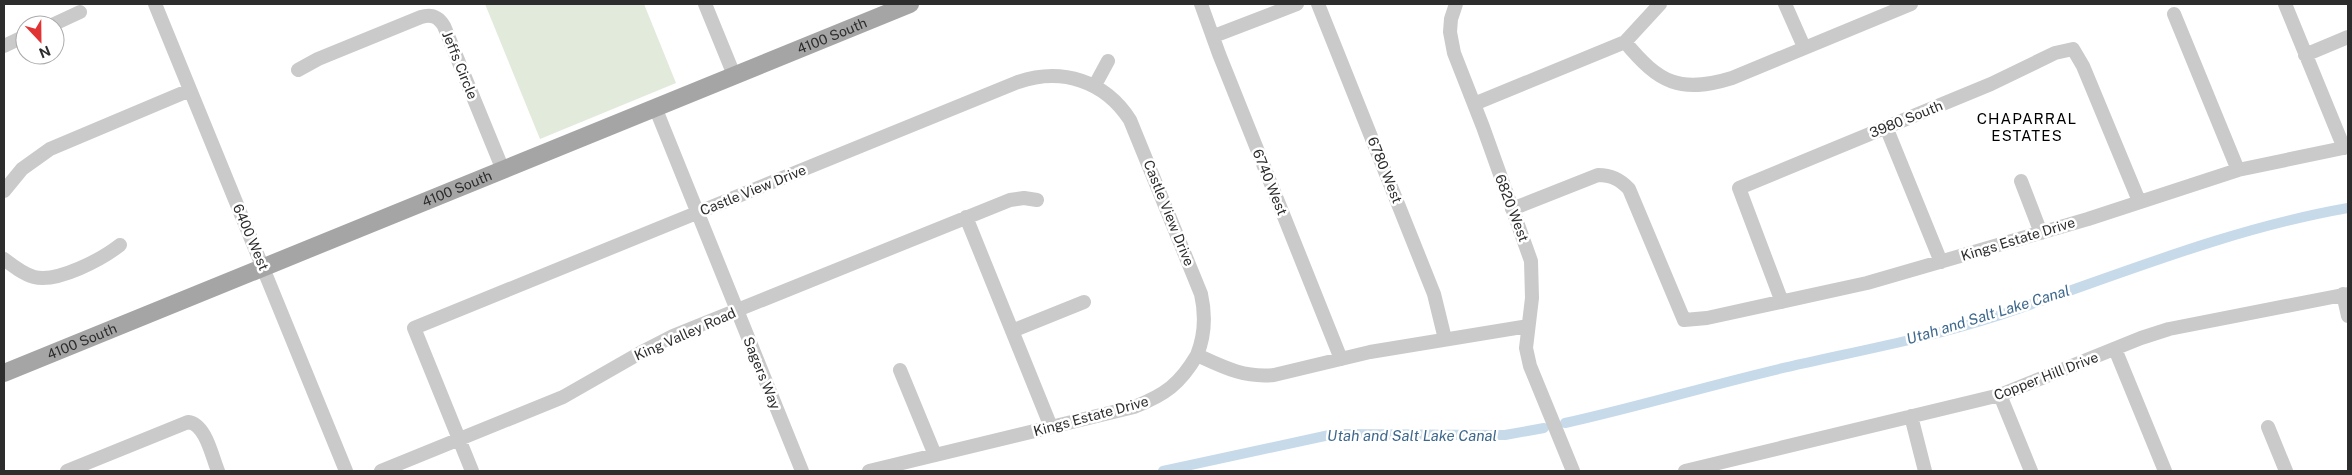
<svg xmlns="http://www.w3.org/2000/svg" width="2352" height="475" font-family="'Public Sans',sans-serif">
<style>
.green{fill:#e2eadb}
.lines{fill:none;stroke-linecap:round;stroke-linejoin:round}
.canal{stroke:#c7daea;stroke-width:10}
.minor{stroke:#cacaca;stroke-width:14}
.major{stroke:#a5a5a5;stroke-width:18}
.labels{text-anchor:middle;stroke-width:5;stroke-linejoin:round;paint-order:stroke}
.street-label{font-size:14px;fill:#2d2d2d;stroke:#fff}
.neighbourhood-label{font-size:15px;letter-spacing:1px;fill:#000;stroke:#fff}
.water-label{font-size:15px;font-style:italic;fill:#3d688d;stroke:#fff}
</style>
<rect width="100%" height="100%" fill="#fff"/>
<!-- green -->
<path class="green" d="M485,4H644L676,83L540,139Z"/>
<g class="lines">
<!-- canal -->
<path class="canal" d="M1565,423C1637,407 1707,386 1779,369C1852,352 1926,339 1997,316C2114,277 2227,229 2348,208
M1163,471L1334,434L1505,435L1544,428"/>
<!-- minor -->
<path class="minor" d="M155,4L346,471
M705,4L734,75
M1201,4L1219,54L1341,359
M1318,4L1434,294L1445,339
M1456,4L1451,19L1450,32L1454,53L1483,127L1531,261L1532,298L1526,348L1530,366L1573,471
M1785,4L1804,47
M2285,4L2344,148
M2174,14L2238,170
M52,25L80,12
M1214,36L1297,4
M1625,42C1659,83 1680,94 1732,78L1911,4
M4,46L25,36
M2305,55L2348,37
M298,70L318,59L421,17C431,14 438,16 444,26L503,170
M1095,85L1108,61
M1474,104L1625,42L1660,4
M655,107L802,471
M1886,127L1941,262
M2021,181L2041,233
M4,191L22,169L50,149L190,90
M1512,209L1598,175C1611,175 1620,179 1629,189L1684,320L1707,318L1867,283L2088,219L2238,170L2348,147
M966,217L1051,427
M4,259C13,266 23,274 34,277C58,283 102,259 120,245
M2343,294L2348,316
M1782,302L1739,188L1991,84L2055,53L2073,49L2083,66L2139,201
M1012,331L1084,302
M2115,349L2165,471
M900,370L935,455
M2000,395L2031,471
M1911,416L1925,471
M2268,427L2286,471
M67,471L188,422C206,424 212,457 218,471
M381,471L563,397L640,353L673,336L1010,200L1024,198L1037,200
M472,471L414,328L1018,82C1062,67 1105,81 1130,120L1201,294C1206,316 1205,335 1197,355
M869,471L1134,407C1165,395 1180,384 1197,355C1223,367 1244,378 1274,375L1370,352L1528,326
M1685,471L2000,395L2141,338L2169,329L2348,294"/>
<!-- major -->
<path class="major" id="s1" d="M4,373L910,4"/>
</g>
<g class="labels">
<!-- street labels -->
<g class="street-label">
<text dy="5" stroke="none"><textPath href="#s1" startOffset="894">4100 South</textPath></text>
<text transform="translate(460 65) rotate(68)" y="5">Jeffs Circle</text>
<text transform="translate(1906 119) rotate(-22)" y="5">3980 South</text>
<text transform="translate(1385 170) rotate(68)" y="5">6780 West</text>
<text transform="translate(1270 182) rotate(68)" y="5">6740 West</text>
<text dy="5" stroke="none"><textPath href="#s1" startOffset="489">4100 South</textPath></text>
<text transform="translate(753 190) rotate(-22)" y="5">Castle View Drive</text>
<text transform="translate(1512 208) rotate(69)" y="5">6820 West</text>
<text transform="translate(1169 213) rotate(68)" y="5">Castle View Drive</text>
<text transform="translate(251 237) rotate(67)" y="5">6400 West</text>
<text transform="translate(2018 239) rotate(-17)" y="5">Kings Estate Drive</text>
<text transform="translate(685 334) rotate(-24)" y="5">King Valley Road</text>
<text dy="5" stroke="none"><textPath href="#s1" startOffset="84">4100 South</textPath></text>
<text transform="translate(762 373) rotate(68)" y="5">Sagers Way</text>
<text transform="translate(2046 376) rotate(-21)" y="5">Copper Hill Drive</text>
<text transform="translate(1091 416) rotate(-15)" y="5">Kings Estate Drive</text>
</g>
<!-- neighbourhood labels -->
<g class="neighbourhood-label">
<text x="2027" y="124">CHAPARRAL<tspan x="2027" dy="17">ESTATES</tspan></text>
</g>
<!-- water labels -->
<g class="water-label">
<text transform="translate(1988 315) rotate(-17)" y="5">Utah and Salt Lake Canal</text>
<text x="1412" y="441">Utah and Salt Lake Canal</text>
</g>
</g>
<!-- border -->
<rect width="2352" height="475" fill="none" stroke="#2d2d2d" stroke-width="10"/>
<!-- north arrow -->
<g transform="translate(40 40) rotate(158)"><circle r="24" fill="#ffffff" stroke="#ababab"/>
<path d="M0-4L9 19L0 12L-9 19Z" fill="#e13333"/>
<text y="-8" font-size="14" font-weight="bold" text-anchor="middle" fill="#2d2d2d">N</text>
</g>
</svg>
